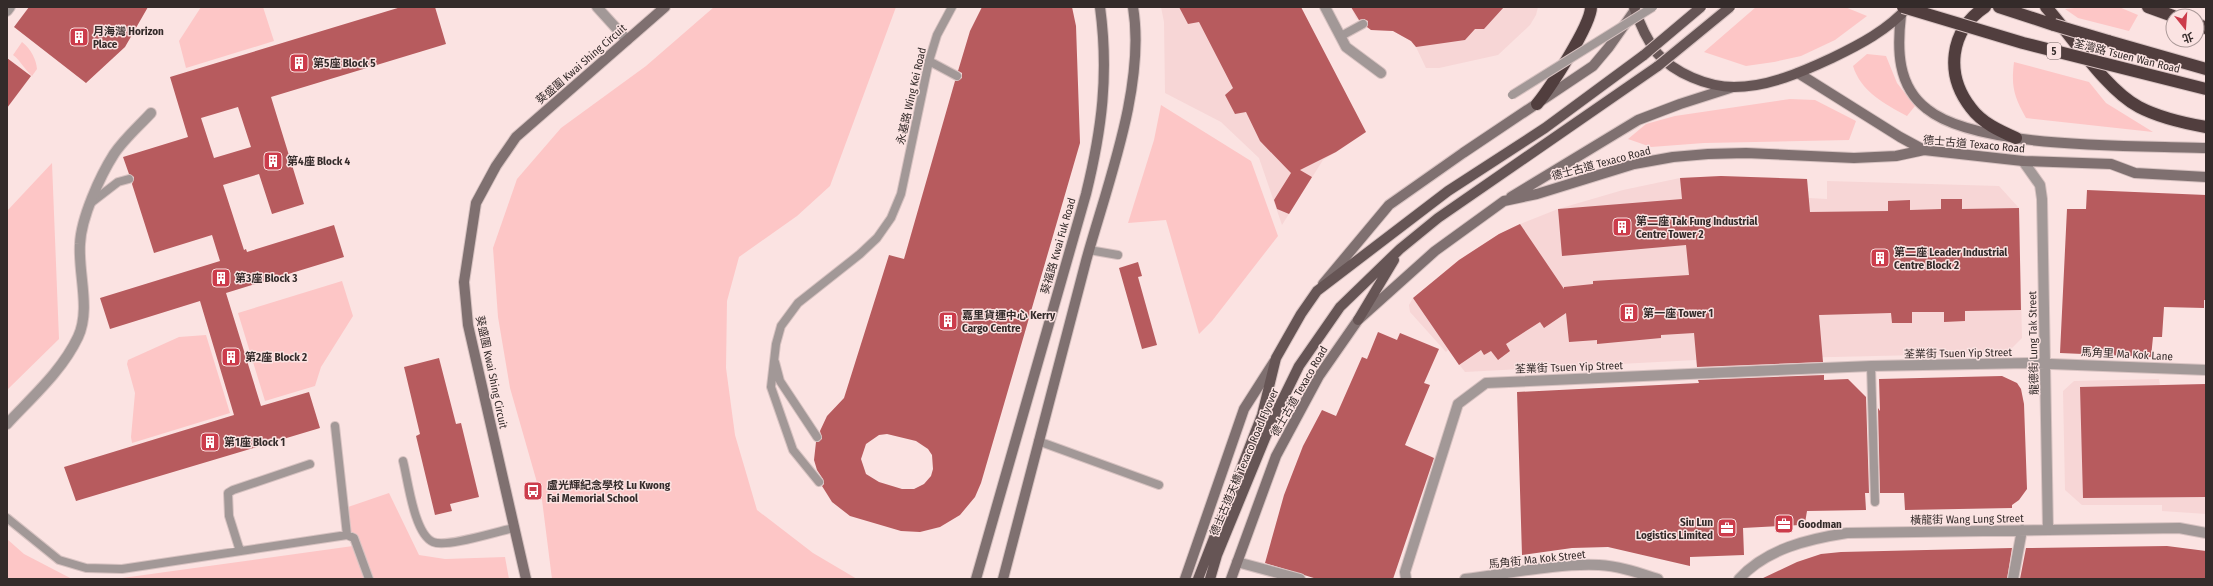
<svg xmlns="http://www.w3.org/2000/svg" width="2213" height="586" font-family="'Fira Sans Condensed','Noto Sans TC',sans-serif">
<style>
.built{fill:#f7d6d6}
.green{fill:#fdc6c6}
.building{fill:#b75b5e;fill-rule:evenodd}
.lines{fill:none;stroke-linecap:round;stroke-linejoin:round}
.lane-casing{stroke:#d7c2c1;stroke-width:10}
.street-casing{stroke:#d7c2c1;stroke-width:12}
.secondary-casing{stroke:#d7c2c1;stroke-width:12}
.primary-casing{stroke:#d7c2c1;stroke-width:12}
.highway-casing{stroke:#d7c2c1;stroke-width:14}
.lane{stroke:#a29897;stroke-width:8}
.street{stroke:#a29897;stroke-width:10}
.secondary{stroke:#7f7070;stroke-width:10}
.primary{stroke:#655;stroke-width:10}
.highway{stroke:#513e3e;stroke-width:12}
.lane-bridge-casing{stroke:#d7c2c1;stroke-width:10;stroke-linecap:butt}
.primary-bridge-casing{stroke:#d7c2c1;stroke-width:12;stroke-linecap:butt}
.highway-bridge-casing{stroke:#d7c2c1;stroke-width:14;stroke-linecap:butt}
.lane-bridge{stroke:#a29897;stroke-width:8}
.primary-bridge{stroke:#655;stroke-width:10}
.highway-bridge{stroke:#513e3e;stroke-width:12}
.labels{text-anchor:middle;stroke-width:3;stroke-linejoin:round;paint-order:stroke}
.shield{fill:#fbe3e2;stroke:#706261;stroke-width:1}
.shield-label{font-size:10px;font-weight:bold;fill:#342b2a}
.poi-label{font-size:11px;font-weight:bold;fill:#342b2a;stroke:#fbe3e2;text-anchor:start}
.street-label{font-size:11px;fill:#342b2a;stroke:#fbe3e2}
</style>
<rect width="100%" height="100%" fill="#fbe3e2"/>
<!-- built -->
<path class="built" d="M1161,7H1301L1336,152L1323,160L1282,225L1259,158L1221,122L1165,93L1164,22Z
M1351,7H1538L1536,15L1530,25L1498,55L1439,68H1426L1416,47L1411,41L1393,31L1371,30L1356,18Z
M1719,176L1807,179L1809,198L1827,199V181L1999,186L2019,208L2022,338L2007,353L1696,360L1465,372L1448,350L1446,352L1410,312L1409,305L1413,298L1459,260L1499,234L1520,224L1558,209L1623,190L1680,178Z
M2159,379L2160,385L2206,384V514L2162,511V505H2082L2065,490L2063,391L2074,381Z"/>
<!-- green -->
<path class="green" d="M201,7H263L274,41L186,68L179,41Z
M714,7H896L830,186L797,216L739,257L727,301L726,368L735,435L757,510L813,553L857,579H552L542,500L510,388L498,317L493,248L517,179L561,128L646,66Z
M1756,7H1845L1867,16L1835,40L1801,56L1774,62L1746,66L1704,52Z
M2084,7H2119L2138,15L2129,31L2078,18L2065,9Z
M22,42C31,49 36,59 37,69L32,76C24,69 21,61 13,55Z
M1867,54L1886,56L1897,83L1915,106L1907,116C1885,104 1861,92 1853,66Z
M2014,62L2089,82L2106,103L2153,132L2026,118C2014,96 2011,87 2014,62Z
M1790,99L1815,100L1856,121L1849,140L1704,143L1651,147L1628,139L1646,124L1675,116Z
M1161,105L1251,161L1278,236L1212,321L1199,334L1166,220L1128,223L1154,140Z
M52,163L59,339L7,390V211Z
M342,281L353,316L321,367L315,386L265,401L238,313Z
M206,335L230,413L132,443L131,437L135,393L127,364L128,360L179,337Z
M389,493L419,555L445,559L505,557L509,579H115L353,546L348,507Z
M7,539L24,554L72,579H7Z"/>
<!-- building -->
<path class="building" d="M29,7H148L125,47L86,83L14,27Z
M401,7H435L446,44L271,97L304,204L272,214L259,174L223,185L244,250L246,249L247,252L334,225L344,257L226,293L261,406L309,392L320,428L76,501L64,467L234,415L200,301L110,329L100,298L220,261L212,235L154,253L132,184L134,177L129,174L123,157L188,137L170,77ZM238,107L251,147L214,158L201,118Z
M982,7H1072L1076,26L1080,143L981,483L975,497L960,515L940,527L920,532L901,531L850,516L832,502L822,486L824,484L823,479L817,470L814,460L816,442L822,439L820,431L827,416L844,398L889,255L904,259L955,81L962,78V73L958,71L970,31ZM887,434L916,441L928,449L932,455L933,469L931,476L924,484L914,489H902L879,482L866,474L861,459L866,444L879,435Z
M1179,7H1301L1366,132L1336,152L1300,170L1312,177L1289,214L1277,209L1274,200L1291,173L1260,141L1246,112L1235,114L1225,95L1233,88L1199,22L1188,24Z
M1351,7H1504L1484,29H1475L1465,40L1416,47L1411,41L1393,31L1371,30L1367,27L1368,21L1364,19L1359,20Z
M7,58L31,76L7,108Z
M1721,176L1807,179L1810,212L1888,211V201L1910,200V210L1941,209V199H1962V209L2019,208L2021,310L1965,311V321L1944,322V312H1912V323H1892L1891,313L1819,315L1823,362L1697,367L1694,333L1661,335V338L1597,344V340L1569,342L1566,313L1544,328L1540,322L1506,344L1510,351L1498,360L1491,351L1484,355L1481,350L1459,365L1413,298L1459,260L1499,234L1520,224L1564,289V287L1593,284V281L1689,275L1686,245L1562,256L1558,209L1682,199L1680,178Z
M2087,190L2206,195V300H2204V308L2164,307L2162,337H2153L2151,357L2060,353L2067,209H2086Z
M1138,262L1142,276L1138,277L1157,345L1142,349L1119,268Z
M1378,332L1397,340L1400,333L1439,349L1424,383L1430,385L1405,445L1434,458L1393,579H1317L1265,563L1284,495L1303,446L1322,410L1336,416L1362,357L1367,359Z
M439,358L456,424L461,423L479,497L450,504L452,511L435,515L416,436L420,434L404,367Z
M1824,375V380L1848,379L1866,397L1869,493H1865L1866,510L1807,511L1805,523L1800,525L1743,528L1744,555L1690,557V566L1608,547L1572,548L1522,555L1517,392L1699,383L1698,380Z
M2002,376L2017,383L2021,389L2024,404L2027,489L2019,500L2012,505V508L1905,510L1904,493H1880L1878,408L1880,411L1879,379Z
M2206,384V497L2083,498L2080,387Z
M2167,546L2206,551V579H2020L2026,548Z
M2012,548L2007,579H1761L1797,562L1821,554L1841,552Z"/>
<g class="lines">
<!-- lane casing -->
<g class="lane-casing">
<path id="lane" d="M1341,36L1363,24
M929,61L957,76
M92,202L118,182L129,179
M1089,250L1118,255
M775,362L780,381L817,437
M1871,366L1875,502
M335,426L347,535
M1038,441L1159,485
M403,461C408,480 414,534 433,542C447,548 498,531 514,528
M819,482L793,450L771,387L776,344L781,326L798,303L860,254L877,238L891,218L901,194L929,61L937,35L952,7
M7,518L59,560L86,568L122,569L347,535L354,538L369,579
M240,551L229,516L228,493L233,490L310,464"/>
</g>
<!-- street casing -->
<g class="street-casing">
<path id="street" d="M597,7L627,40
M1325,7L1346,47L1381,73
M7,11L10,7
M2023,161L2040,185L2042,199L2048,530
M7,424C32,397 62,371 78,337C91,309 78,274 80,244C81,218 100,176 114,154C124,139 139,126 151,113
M1237,562L1300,579
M1406,579L1405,572L1458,404L1486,383L1871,366L2028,363L2206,370
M1465,579C1507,574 1557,563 1599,565C1619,566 1639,573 1658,579
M1739,579C1766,549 1808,539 1847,533L2179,528L2206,533
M2013,579L2022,530"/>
</g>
<!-- secondary casing -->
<g class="secondary-casing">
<path id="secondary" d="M1901,15C1897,49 1897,86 1927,109C1977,150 2139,145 2206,148
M1798,73L1900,137L1924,150
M1511,197L1638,120L1680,104L1733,87
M1323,284L1389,205L1463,153L1593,66L1609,47L1635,10
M526,579L468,325L464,282L476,203L496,166L516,137L665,7
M976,579L1086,194C1102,129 1109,74 1100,7
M1003,579C1030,473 1058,367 1086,261C1107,185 1146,85 1133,7
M1185,579L1244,409L1274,362
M1231,579L1276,456L1319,376L1358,320L1435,251L1504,201L1537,194L1634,164L1673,157L1708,154L1746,153L1854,158L1896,156L1924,150L2023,161L2111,164L2135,173L2206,177"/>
</g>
<!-- primary casing -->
<g class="primary-casing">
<path id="primary" d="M1634,7C1639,22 1647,40 1657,53C1674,73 1708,87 1734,87C1768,87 1802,72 1832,58C1859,45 1888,30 1908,7
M1358,320L1394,260
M1198,579L1262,415L1276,358L1301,314L1317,291L1448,191L1545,128L1644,55
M1210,579L1217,555L1273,419L1299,366L1340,307L1400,249L1438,218L1658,66"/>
</g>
<!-- highway casing -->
<g class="highway-casing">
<path id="highway" d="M1985,7C1949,31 1945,75 1971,108C1982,123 2000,131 2016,138
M1999,7L2054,25
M2046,7C2072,36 2106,90 2139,107C2160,118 2183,123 2206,127
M2148,7L2173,16
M2197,24L2206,28
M2108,41L2206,69
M1537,104C1550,88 1591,25 1591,7"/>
</g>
<!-- lane -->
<use href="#lane" class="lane"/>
<!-- street -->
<use href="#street" class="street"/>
<!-- secondary -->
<use href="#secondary" class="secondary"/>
<!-- primary -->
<use href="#primary" class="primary"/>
<!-- highway -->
<use href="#highway" class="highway"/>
<!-- lane-bridge casing -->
<g class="lane-bridge-casing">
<path id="lane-bridge" d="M1512,95L1653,7"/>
</g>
<!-- primary-bridge casing -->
<g class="primary-bridge-casing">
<path id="primary-bridge" d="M1644,55L1701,7
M1658,66L1730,7"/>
</g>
<!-- highway-bridge casing -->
<g class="highway-bridge-casing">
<path id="highway-bridge" d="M1903,7L2023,43L2206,89
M2054,25L2108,41"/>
</g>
<!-- lane-bridge -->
<use href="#lane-bridge" class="lane-bridge"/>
<!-- primary-bridge -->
<use href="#primary-bridge" class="primary-bridge"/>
<!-- highway-bridge -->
<use href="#highway-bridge" class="highway-bridge"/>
</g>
<!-- icons -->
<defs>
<g id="building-square" transform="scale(1)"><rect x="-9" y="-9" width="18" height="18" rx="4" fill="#cc3c4b" stroke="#fbe3e2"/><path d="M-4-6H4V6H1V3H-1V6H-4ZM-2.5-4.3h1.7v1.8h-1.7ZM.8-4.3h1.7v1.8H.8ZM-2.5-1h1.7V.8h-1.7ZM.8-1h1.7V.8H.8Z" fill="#fff"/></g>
<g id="bus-square" transform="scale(1)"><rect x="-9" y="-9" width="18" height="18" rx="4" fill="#cc3c4b" stroke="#fbe3e2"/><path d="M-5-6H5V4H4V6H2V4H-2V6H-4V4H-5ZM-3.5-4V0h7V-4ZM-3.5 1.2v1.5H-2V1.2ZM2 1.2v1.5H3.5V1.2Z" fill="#fff"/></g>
<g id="office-square" transform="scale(1)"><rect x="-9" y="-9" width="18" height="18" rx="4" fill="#cc3c4b" stroke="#fbe3e2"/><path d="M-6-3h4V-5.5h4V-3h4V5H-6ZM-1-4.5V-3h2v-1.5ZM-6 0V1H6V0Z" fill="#fff"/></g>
</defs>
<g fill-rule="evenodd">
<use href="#building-square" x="79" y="37"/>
<use href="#building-square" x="299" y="63"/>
<use href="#building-square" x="273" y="161"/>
<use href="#building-square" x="1622" y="227"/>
<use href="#building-square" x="1880" y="258"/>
<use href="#building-square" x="221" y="278"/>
<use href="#building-square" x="1629" y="313"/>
<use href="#building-square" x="948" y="321"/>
<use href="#building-square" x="231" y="357"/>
<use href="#building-square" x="210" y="442"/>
<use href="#bus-square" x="533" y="491"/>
<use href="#office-square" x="1784" y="524"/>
<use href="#office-square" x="1727" y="528"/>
</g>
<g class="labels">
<!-- shield labels -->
<rect class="shield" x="2047" y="43" width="14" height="16" rx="3"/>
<g class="shield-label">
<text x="2054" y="55">5</text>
</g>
<!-- poi labels -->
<g class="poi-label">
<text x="93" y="35">月海灣 Horizon<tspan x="93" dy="13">Place</tspan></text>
<text x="313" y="67">第5座 Block 5</text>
<text x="287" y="165">第4座 Block 4</text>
<text x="1636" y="225">第二座 Tak Fung Industrial<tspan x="1636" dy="13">Centre Tower 2</tspan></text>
<text x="1894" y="256">第二座 Leader Industrial<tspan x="1894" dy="13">Centre Block 2</tspan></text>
<text x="235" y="282">第3座 Block 3</text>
<text x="1643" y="317">第一座 Tower 1</text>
<text x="962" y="319">嘉里貨運中心 Kerry<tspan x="962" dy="13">Cargo Centre</tspan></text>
<text x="245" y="361">第2座 Block 2</text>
<text x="224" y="446">第1座 Block 1</text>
<text x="547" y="489">盧光輝紀念學校 Lu Kwong<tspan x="547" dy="13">Fai Memorial School</tspan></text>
<text x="1713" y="526" text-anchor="end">Siu Lun<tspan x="1713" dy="13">Logistics Limited</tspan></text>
<text x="1798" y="528">Goodman</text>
</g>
<!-- street labels -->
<g class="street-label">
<text transform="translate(2127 56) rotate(14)" y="4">荃灣路 Tsuen Wan Road</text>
<text transform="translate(581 64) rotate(-41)" y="4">葵盛圍 Kwai Shing Circuit</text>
<text transform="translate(911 96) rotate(-77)" y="4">永基路 Wing Kei Road</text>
<text transform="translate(1974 144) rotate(5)" y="4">德士古道 Texaco Road</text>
<text transform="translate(1601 163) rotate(-15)" y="4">德士古道 Texaco Road</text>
<text transform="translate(1058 246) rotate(-74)" y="4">葵福路 Kwai Fuk Road</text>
<text transform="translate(2033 343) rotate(-91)" y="4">龍德街 Lung Tak Street</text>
<text transform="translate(1958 353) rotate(-1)" y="4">荃業街 Tsuen Yip Street</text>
<text transform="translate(2127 354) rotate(3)" y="4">馬角里 Ma Kok Lane</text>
<text transform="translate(1569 367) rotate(-2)" y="4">荃業街 Tsuen Yip Street</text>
<text transform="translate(492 372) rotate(78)" y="4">葵盛圍 Kwai Shing Circuit</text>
<text transform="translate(1299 391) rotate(-60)" y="4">德士古道 Texaco Road</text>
<text transform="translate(1244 462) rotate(-67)" y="4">德士古道天橋 Texaco Road Flyover</text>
<text transform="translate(1967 519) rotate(-1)" y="4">橫龍街 Wang Lung Street</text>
<text transform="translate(1537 559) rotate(-6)" y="4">馬角街 Ma Kok Street</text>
</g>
</g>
<!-- border -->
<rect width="2213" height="586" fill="none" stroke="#342b2a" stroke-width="16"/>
<!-- north arrow -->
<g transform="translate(2185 28) rotate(163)"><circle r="19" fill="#fbe3e2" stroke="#ab9998"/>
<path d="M0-3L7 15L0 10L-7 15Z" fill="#cc3c4b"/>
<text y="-6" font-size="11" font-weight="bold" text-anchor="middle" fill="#342b2a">北</text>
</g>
</svg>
